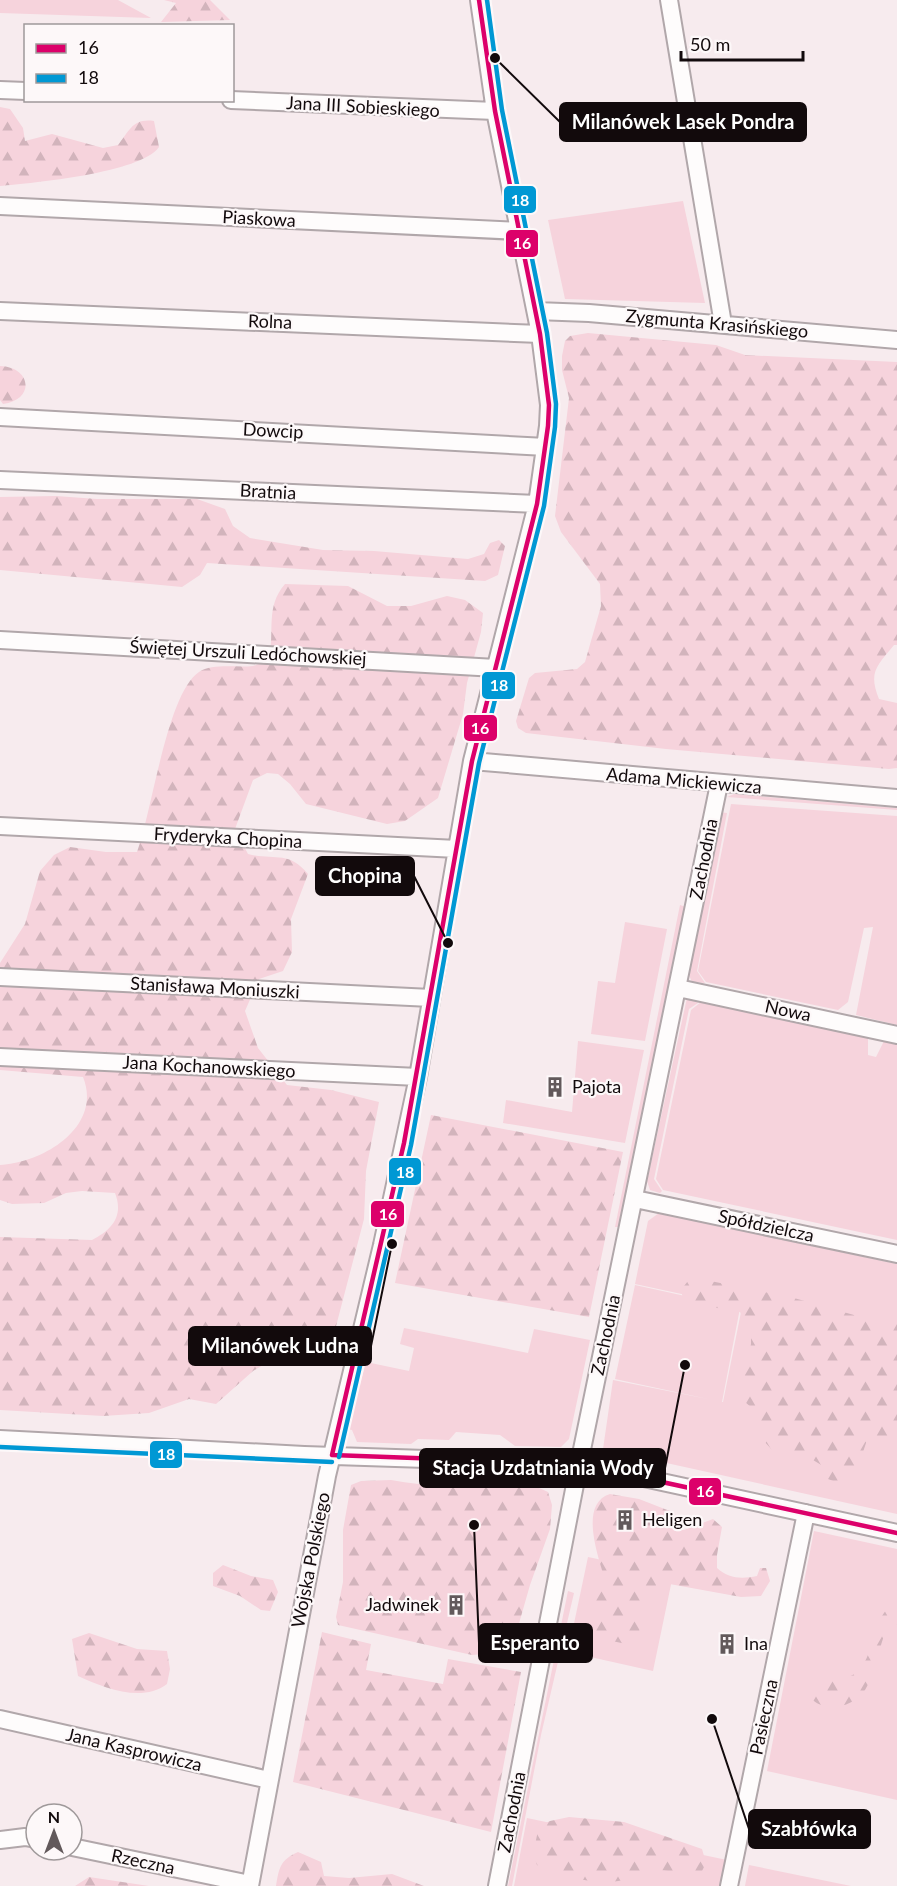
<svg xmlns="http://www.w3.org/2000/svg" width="897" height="1886" font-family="Lato,sans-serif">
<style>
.green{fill:#f6d3dc}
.forest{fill:url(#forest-firs)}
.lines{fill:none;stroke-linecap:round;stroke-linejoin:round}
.minor-casing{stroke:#b1a7aa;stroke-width:20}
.minor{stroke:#fefcfc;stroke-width:16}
.bus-1-casing{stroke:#fdf8f9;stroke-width:9}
.bus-2-casing{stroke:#fdf8f9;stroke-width:9}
.bus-1{stroke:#dc006a;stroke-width:4.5}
.bus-2{stroke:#0098d4;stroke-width:4.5}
.labels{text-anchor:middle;stroke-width:4.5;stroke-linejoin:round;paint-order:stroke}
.street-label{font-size:18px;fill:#120a0c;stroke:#fdf8f9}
.poi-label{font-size:18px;fill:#120a0c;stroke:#fdf8f9;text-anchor:start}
.leader{fill:none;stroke:#120a0c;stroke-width:2}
.callout-dot{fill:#120a0c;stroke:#fdf8f9;stroke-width:2}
.callout{fill:#120a0c;stroke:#120a0c;stroke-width:2}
.callout-label{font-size:20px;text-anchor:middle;font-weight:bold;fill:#fff}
.line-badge{stroke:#fdf8f9;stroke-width:2}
.badge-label{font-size:16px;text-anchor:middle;font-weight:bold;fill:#fff}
</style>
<defs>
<pattern id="forest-firs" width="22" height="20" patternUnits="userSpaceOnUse" patternTransform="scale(1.5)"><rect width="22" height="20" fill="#f6d3dc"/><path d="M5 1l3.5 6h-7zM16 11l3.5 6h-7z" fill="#d2b4bc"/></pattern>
</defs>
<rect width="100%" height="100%" fill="#f7ebee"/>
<!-- green -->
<path class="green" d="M0,0H118L151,18L0,13Z
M683,201L705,303L565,299L548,220Z
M734,794L897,808V810L727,797Z
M731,804L897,816V1025L856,1015L873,927L864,928L848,1002L838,1010L706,982L698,971Z
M718,812L727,813L697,971L705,983L692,982L688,973Z
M680,905L686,907L622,1227H615Z
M625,922L667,929L645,1041L591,1034L598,981L615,983Z
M687,998L701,1001L689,1009L654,1179L662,1191L660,1193L650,1190L647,1181Z
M701,1002L868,1038V1055L876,1057L884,1041L897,1044V1240L663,1190L656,1179L691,1010Z
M578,1041L644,1050L625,1143L503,1123L506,1100L572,1112Z
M659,1213L897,1264V1514L603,1449L613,1380L723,1402L742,1307L635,1284L648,1221Z
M635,1285L740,1308L722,1402L615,1379Z
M404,1328L528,1353L534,1329L590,1340L569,1439L561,1447L515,1446L500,1435L456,1432L449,1440L418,1439L411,1444L357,1442L352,1430L348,1429L366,1362L409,1371L414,1348L400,1344Z
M814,1531L897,1549V1800L767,1771Z
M588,1557L673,1575L653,1671L568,1652Z
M568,1591L574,1593L541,1735L512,1886H508Z
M527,1818L727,1860L722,1886H514Z
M749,1865L851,1886H745Z"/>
<!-- forest -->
<path class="forest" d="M164,0H210L230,20L161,22L176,3Z
M0,107L10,109L23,128L25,141L52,134L103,148L118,145C130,130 133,118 154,121L159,147C141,173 33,183 0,186Z
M588,333L716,345L745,355L897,362V645H894C877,666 868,672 879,699L897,703V768L889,769L666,749L526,733L518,728L516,721L529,678L535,673L577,669L585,662L601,606L600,584L561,532L555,516L569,398L562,370V356L565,341L570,336Z
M0,366C31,367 36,399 3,404L0,400Z
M56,496L97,499H197L225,509L233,526L250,538L323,550L374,551L468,559L484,554L490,543L499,540L505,546L498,575L485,581L207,563L200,575L182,587L0,570V497Z
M285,584L348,586L387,606H411L447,596L465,600L483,613L481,632L467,683L463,714L438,798L405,821L387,824L306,804L290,784L278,774L267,773L253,780L235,829L248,854C274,861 288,850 308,874L291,919L292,952L283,971L259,979L245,1011L258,1048L287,1085L331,1090L379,1102L366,1171L364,1219L328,1357H276L253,1371L216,1404L189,1399L149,1413L103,1416L0,1410V1237L92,1240C112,1230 124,1216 115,1193L82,1191L66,1193L44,1203L12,1204L0,1200V1165C43,1163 103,1127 83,1077L0,1070V963L25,924L40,871L54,855L70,847L106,852H137C152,812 167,693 199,672C212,663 237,668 253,666C258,665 264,661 269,659C275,631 265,607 285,584Z
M431,1115L623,1152L589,1317L395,1283Z
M691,1277L794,1298L861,1317L897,1321V1443L892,1440H867L854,1479L841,1484L828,1479L823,1466L808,1457L784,1456L774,1452L763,1440L752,1408L745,1402L742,1389L751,1344V1333L740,1312L700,1305L683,1299L681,1290Z
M391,1480C414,1484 438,1487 461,1485C491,1483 521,1478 548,1492L552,1505L550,1529L530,1585L514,1641L508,1652L472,1655L338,1625L336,1617L343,1582V1530L351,1485L361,1481Z
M610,1494L639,1499L675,1513L677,1528L684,1530L713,1519L722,1527L717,1555V1568C729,1579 742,1579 757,1576L760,1568H766L770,1581L761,1596L741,1597L664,1583L657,1584L647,1599L637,1641L631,1645L612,1641L589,1627L595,1592L605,1580C599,1558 578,1504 610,1494Z
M223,1565L251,1576L273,1580L278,1592L270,1611L261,1610L240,1596L213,1586V1573Z
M897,1603V1624L887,1628C878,1648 877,1671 865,1690C848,1716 802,1710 808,1683C825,1677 844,1684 858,1671C877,1653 871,1612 897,1603Z
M322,1632L371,1644L366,1670L443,1684L448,1659L521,1672L491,1832L293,1782Z
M89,1633L137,1649L167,1651L170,1669L167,1684C142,1703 104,1688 78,1676L72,1639Z
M569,1817L624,1822L702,1849L706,1863L702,1871C682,1877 666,1867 646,1871C639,1873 632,1879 625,1880C593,1886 566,1877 537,1865L533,1854L539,1826L550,1821Z
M298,1852L321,1862L324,1876L349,1878L392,1874L424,1886H276C279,1868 280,1860 298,1852Z
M89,1877L149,1886H75Z"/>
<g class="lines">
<!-- minor casing -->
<g class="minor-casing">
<path id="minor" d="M669,0L723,324
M0,90L26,91
M231,100L495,111
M0,206L518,231
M0,311L540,334
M536,311L589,313L897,340
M0,417L546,447
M0,480L537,504
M0,640L496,668
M472,761L897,798
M0,826L457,849
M0,977L431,998
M678,988L897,1035
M0,1057L418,1077
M635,1199L897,1254
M0,1439L304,1455L579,1464L897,1533
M0,1719L269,1780
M0,1840L25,1837L36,1839
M72,1847L250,1884
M250,1886L327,1476L382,1245L418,1077L472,761L537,504L548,426L549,405L540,334L495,111L479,0
M497,1886L579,1464L719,784
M729,1886L806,1513"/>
</g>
<!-- minor -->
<use href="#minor" class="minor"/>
<!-- bus-1 casing -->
<g class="bus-1-casing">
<path id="bus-1" d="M332,1455L404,1143L472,761L537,504L548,426L549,405L540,334L495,111L479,0
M332,1455L579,1464L897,1533"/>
</g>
<!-- bus-2 casing -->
<g class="bus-2-casing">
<path id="bus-2" d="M0,1447L332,1462
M339,1457L411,1145L479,763L544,506L555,427L556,404L547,333L502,110L487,0"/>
</g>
<!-- bus-1 -->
<use href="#bus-1" class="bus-1"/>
<!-- bus-2 -->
<use href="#bus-2" class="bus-2"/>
</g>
<!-- icons -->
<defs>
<g id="building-bare" transform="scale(1.62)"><path d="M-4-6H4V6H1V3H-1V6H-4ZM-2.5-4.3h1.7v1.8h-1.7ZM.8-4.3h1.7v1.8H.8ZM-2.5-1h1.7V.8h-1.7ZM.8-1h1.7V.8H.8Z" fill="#62595b" stroke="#fdf8f9" stroke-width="2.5" paint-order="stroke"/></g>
</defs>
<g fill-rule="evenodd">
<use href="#building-bare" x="555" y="1087"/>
<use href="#building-bare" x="625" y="1520"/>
<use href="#building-bare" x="456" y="1605"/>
<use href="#building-bare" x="727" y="1644"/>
</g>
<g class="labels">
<!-- street labels -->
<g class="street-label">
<text transform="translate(363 107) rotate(3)" y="6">Jana III Sobieskiego</text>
<text transform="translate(259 219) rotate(3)" y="6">Piaskowa</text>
<text transform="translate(270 322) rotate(2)" y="6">Rolna</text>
<text transform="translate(717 324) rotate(5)" y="6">Zygmunta Krasińskiego</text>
<text transform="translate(273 431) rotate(3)" y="6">Dowcip</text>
<text transform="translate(268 492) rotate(3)" y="6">Bratnia</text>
<text transform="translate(248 653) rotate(3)" y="6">Świętej Urszuli Ledóchowskiej</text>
<text transform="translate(684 781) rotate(5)" y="6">Adama Mickiewicza</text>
<text transform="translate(228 838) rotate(3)" y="6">Fryderyka Chopina</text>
<text transform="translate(704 859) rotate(-79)" y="6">Zachodnia</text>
<text transform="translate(215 988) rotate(3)" y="6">Stanisława Moniuszki</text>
<text transform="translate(788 1011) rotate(12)" y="6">Nowa</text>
<text transform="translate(209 1067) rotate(3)" y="6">Jana Kochanowskiego</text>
<text transform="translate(766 1226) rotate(12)" y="6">Spółdzielcza</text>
<text transform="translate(606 1335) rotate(-78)" y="6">Zachodnia</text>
<text transform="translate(311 1560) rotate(-79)" y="6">Wojska Polskiego</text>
<text transform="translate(764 1717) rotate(-78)" y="6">Pasieczna</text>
<text transform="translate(134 1750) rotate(13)" y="6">Jana Kasprowicza</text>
<text transform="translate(512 1812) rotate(-79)" y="6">Zachodnia</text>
<text transform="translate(143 1862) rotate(12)" y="6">Rzeczna</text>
</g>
<!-- poi labels -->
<g class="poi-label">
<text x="572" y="1093">Pajota</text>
<text x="642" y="1526">Heligen</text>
<text x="439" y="1611" text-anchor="end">Jadwinek</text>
<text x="744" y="1650">Ina</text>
</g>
</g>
<!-- callouts -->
<path class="leader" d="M495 58L560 122M448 943L414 876M392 1244L371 1346M685 1365L665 1468M474 1525L479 1643M712 1719L749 1829"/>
<g class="callout-dot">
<circle cx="495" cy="58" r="6"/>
<circle cx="448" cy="943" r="6"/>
<circle cx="392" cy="1244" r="6"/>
<circle cx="685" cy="1365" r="6"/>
<circle cx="474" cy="1525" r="6"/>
<circle cx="712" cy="1719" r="6"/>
</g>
<g class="callout">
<rect x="560" y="103" width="246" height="38" rx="6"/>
<rect x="316" y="857" width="98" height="38" rx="6"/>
<rect x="189" y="1327" width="182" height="38" rx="6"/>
<rect x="420" y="1449" width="245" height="38" rx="6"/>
<rect x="479" y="1624" width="113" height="38" rx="6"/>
<rect x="749" y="1810" width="121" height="38" rx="6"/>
</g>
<g class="callout-label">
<text x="683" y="129">Milanówek Lasek Pondra</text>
<text x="365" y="883">Chopina</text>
<text x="280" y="1353">Milanówek Ludna</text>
<text x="543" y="1475">Stacja Uzdatniania Wody</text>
<text x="535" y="1650">Esperanto</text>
<text x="809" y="1836">Szabłówka</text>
</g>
<g class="line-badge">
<rect x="503" y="185" width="34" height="29" rx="6" fill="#0098d4"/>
<rect x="505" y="229" width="34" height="29" rx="6" fill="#dc006a"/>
<rect x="481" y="671" width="35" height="29" rx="6" fill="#0098d4"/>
<rect x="463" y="714" width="35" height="28" rx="6" fill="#dc006a"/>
<rect x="388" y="1157" width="34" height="29" rx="6" fill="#0098d4"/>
<rect x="370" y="1200" width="35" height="28" rx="6" fill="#dc006a"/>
<rect x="149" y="1440" width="34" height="29" rx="6" fill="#0098d4"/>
<rect x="688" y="1477" width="34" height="29" rx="6" fill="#dc006a"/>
</g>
<g class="badge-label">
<text x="520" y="206">18</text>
<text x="522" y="249">16</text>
<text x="499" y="691">18</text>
<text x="480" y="734">16</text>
<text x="405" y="1178">18</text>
<text x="388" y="1220">16</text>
<text x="166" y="1460">18</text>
<text x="705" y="1497">16</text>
</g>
<!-- legend -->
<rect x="24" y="24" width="210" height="78" fill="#fdf8f9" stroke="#9f999a" stroke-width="1.5"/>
<rect x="36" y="44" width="30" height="9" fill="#dc006a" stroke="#9f999a" stroke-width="1.5"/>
<text x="78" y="54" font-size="18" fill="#120a0c">16</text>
<rect x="36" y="74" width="30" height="9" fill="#0098d4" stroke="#9f999a" stroke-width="1.5"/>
<text x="78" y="84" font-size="18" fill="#120a0c">18</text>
<!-- north arrow -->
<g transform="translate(54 1832)"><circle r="28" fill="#fdf8f9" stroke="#9f999a" stroke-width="1.5"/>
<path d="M0-4.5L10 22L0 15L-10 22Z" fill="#62595b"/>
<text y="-9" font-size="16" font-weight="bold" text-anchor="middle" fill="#120a0c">N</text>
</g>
<!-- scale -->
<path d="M681 51v9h122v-9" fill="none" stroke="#120a0c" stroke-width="3"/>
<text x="690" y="51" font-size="18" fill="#120a0c" stroke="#fdf8f9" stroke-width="4.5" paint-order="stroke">50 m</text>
</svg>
